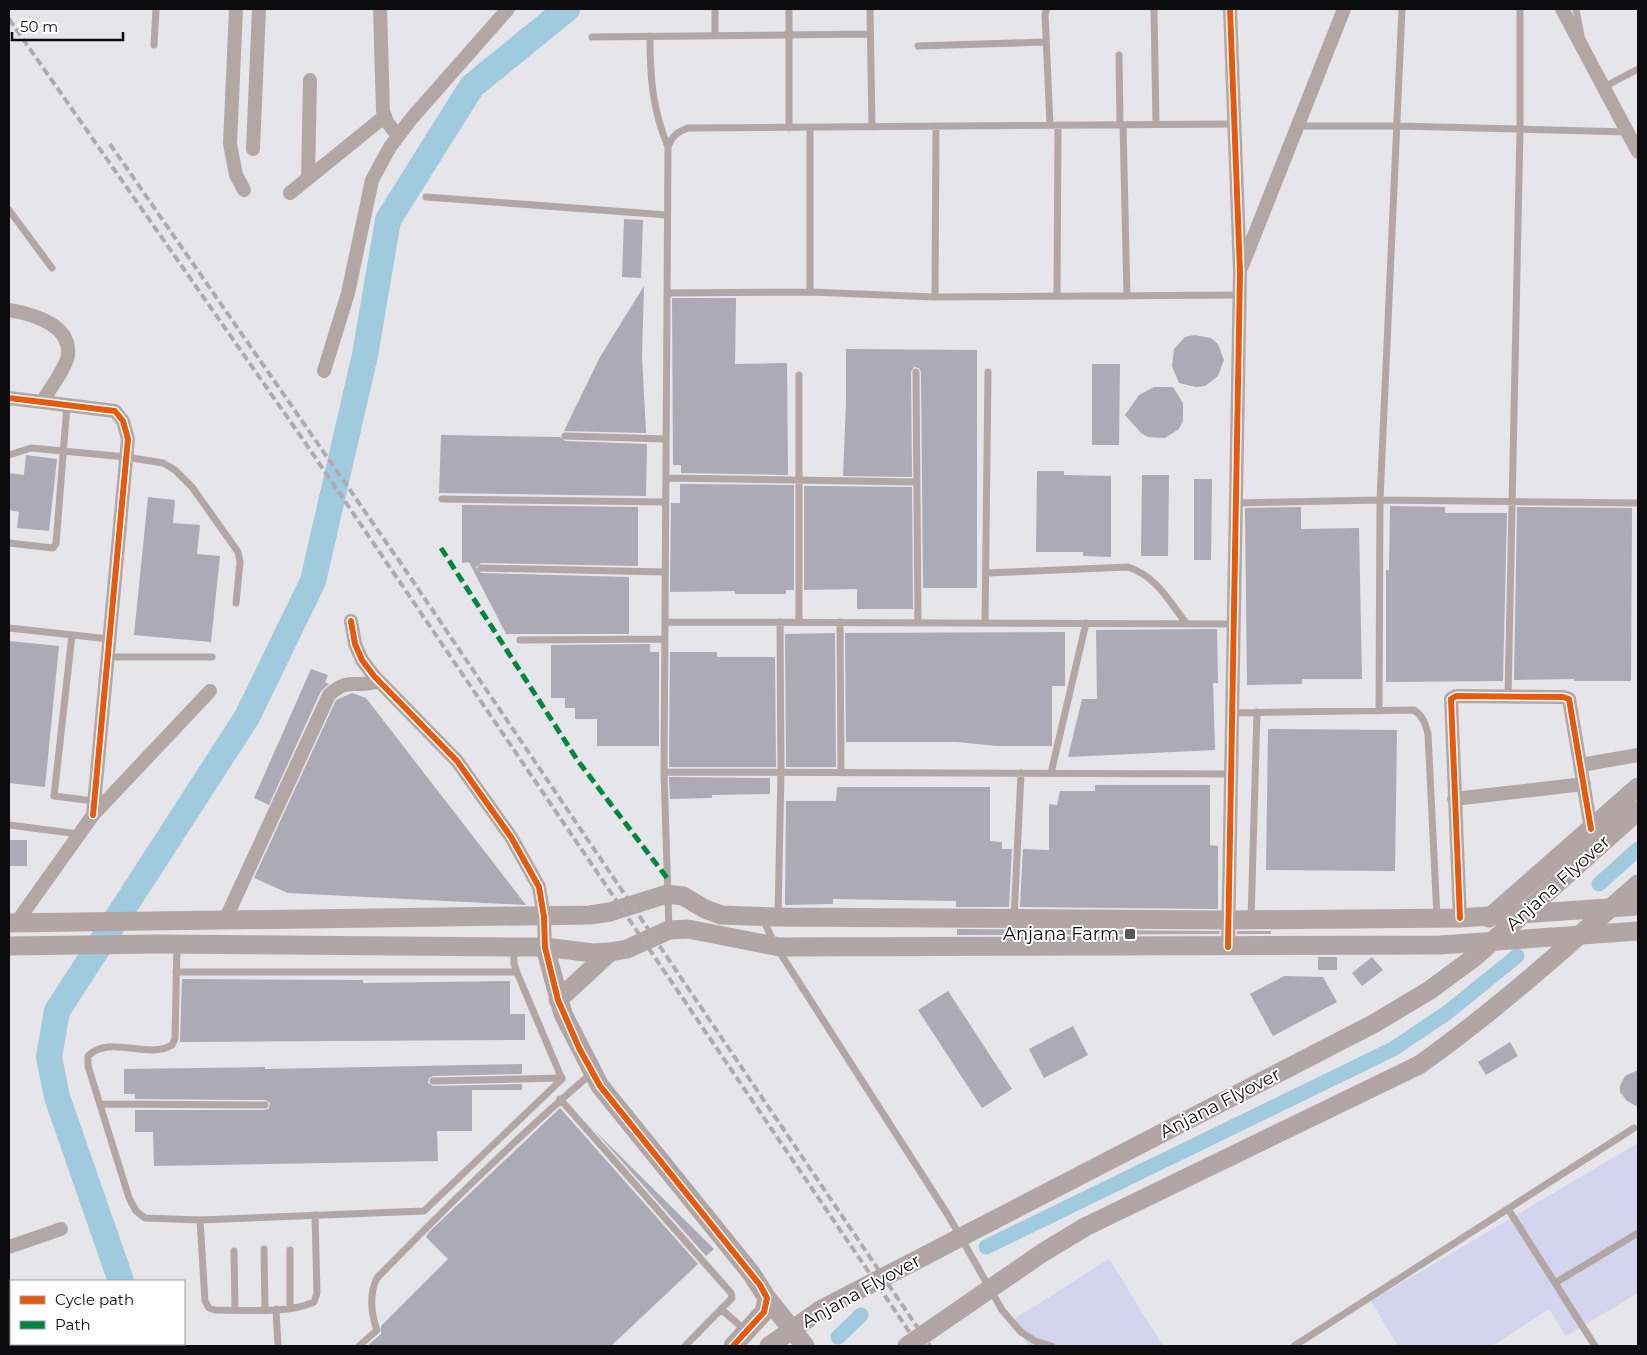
<svg xmlns="http://www.w3.org/2000/svg" width="1647" height="1355" font-family="Montserrat,sans-serif">
<style>
.green{fill:#d4d4ef}
.lines{fill:none;stroke-linecap:round;stroke-linejoin:round}
.canal{stroke:#a0cadd;stroke-width:15}
.river{stroke:#a0cadd;stroke-width:26}
.building{fill:#abaab5}
.lane{stroke:#b3a7a6;stroke-width:7}
.street{stroke:#b3a7a6;stroke-width:14}
.secondary{stroke:#b2a5a5;stroke-width:19}
.rail{stroke:#afaaad;stroke-width:4;stroke-dasharray:8 4;stroke-linecap:butt}
.secondary-bridge{stroke:#b2a5a5;stroke-width:19}
.quiet{stroke:#00873e;stroke-width:5;stroke-dasharray:10 5;stroke-linecap:butt}
.cycleway-casing{stroke:#fff;stroke-width:9}
.cycleway{stroke:#e8590c;stroke-width:6}
.poi-dot{fill:#58585b;stroke:#fff;stroke-width:2}
.labels{text-anchor:middle;stroke-width:4;stroke-linejoin:round;paint-order:stroke}
.street-label{font-size:18px;fill:#0c0c0e;stroke:#fff}
.poi-label{font-size:18px;fill:#0c0c0e;stroke:#fff;text-anchor:end}
</style>
<rect width="100%" height="100%" fill="#e5e5ea"/>
<!-- green -->
<path class="green" d="M1638,1143V1293L1566,1336L1549,1309L1492,1346H1398L1371,1301Z
M1109,1259L1163,1346H1029L1013,1320Z"/>
<g class="lines">
<!-- canal -->
<path class="canal" d="M1599,884L1638,849
M986,1247L1393,1049L1448,1012L1517,956
M838,1337L861,1315"/>
<!-- river -->
<path class="river" d="M121,1281L57,1097L49,1057L57,1011L247,717L313,581L365,355L388,220L472,86L567,9
M142,1344L143,1346"/>
</g>
<!-- building -->
<path class="building" d="M624,219L643,220L641,278L622,277Z
M644,286L642,357L646,433L564,431L600,357Z
M672,298H736L735,364L787,363L788,475L681,473V465H673Z
M1194,335L1211,338L1218,344L1224,360L1218,376L1205,386L1196,387L1179,383L1172,366L1174,349L1185,337Z
M846,349L977,350V588H923L921,372L919,368L914,367L911,372L912,477L843,476L846,403Z
M1092,364H1120L1119,445H1092Z
M1154,387H1173L1183,403V421L1179,429L1165,438L1148,437L1141,433L1125,415L1139,395Z
M441,435L560,437L565,441L647,444L646,496L439,493Z
M26,455L57,459L49,531L17,528L19,512L9,510V473L24,475Z
M1037,471H1064V475L1111,476V557L1083,556V552H1036Z
M1142,475H1169L1168,556H1141Z
M1194,479H1212L1211,560H1194Z
M680,484L794,485V590H786V594H735V591L670,592L671,503H680Z
M804,486L912,487L913,609H857V589L804,590Z
M148,497L175,500L173,523L200,525L197,554L220,556L211,642L134,635Z
M462,505L638,507V566L481,563L476,567L481,573L629,577V634H506L469,562L462,563Z
M1390,506L1445,507V513H1507L1503,681L1386,682V570H1389Z
M1301,507V529L1359,528L1362,679H1302V684L1247,685L1245,508Z
M1517,507L1632,508L1631,681H1574V679L1514,680Z
M1217,629L1218,683H1213L1215,750L1068,757L1082,699H1097L1096,630Z
M1065,632V686H1052V746H997L957,742H846L845,633Z
M835,633L836,767H786L785,634Z
M9,641L59,646L45,787L9,783Z
M650,644V652H659V746H597V719H575V708H565V698H551V645Z
M670,652H717V657H775L776,767H669Z
M311,669L328,675L325,682L329,684L321,691L269,805L254,798Z
M352,693L366,698L526,905L288,893L254,878L336,700Z
M1268,729L1397,730L1395,871L1266,870Z
M669,777L770,778V794L712,795V798L670,799Z
M1095,785H1210V845L1218,846V909L1020,907L1023,849L1049,850V804L1057,805L1060,791H1095Z
M837,787H990V841L1002,842V849H1012L1009,907H956V901L833,899V904L785,905L786,801H836Z
M9,840H27V866H9Z
M957,929L1220,931L1219,934L957,935Z
M1237,931H1271V934H1237Z
M1318,957H1337V970H1318Z
M1372,957L1383,970L1362,986L1352,973Z
M1284,976L1323,977L1337,1002L1273,1036L1250,994Z
M182,979L363,980V983L510,981V1014H525V1040L180,1042Z
M948,991L1012,1089L982,1108L918,1010Z
M1073,1026L1088,1055L1044,1078L1029,1049Z
M1510,1042L1518,1056L1486,1075L1478,1062Z
M522,1064V1074L433,1076L429,1078L428,1083L433,1086L522,1084V1090H472V1131H437L438,1161L154,1166L153,1132H135V1110H265L269,1108L270,1103L265,1100L135,1099V1094H124V1069L265,1067V1069Z
M1638,1070V1107L1627,1101L1620,1092V1086L1625,1076Z
M560,1108L698,1264L611,1346H367L381,1334V1326L448,1259L426,1237L429,1232Z
M593,1129L714,1249L706,1256Z"/>
<g class="lines">
<!-- lane -->
<path class="lane" d="M715,9V35
M789,9V128
M870,9L872,127
M1047,9L1045,14L1050,125
M1154,9L1156,124
M1576,9L1581,36
M650,36C650,77 652,108 668,147
M592,37L870,34
M154,45L156,9
M918,46L1046,42
M1119,55L1120,125
M1604,87L1638,69
M1123,125L1127,296
M1296,126H1399L1628,132
M810,127V292
M426,197L667,215
M9,210L52,268
M668,293L810,292L935,297L1239,295
M1057,296L1058,125
M935,297L936,126
M916,372L918,623
M799,375V622
M565,436L666,439
M9,455L31,448L126,457L163,463L175,470L192,487L238,552L240,562L236,603
M666,478L917,482
M442,499L665,502
M1236,503L1380,500L1638,503
M9,543L53,548L56,544L67,405
M481,568L665,572
M986,573L1128,567C1156,576 1169,601 1186,623
M665,622L1234,624
M840,622L841,772
M985,623L988,372
M9,628L109,639
M72,635L54,796L94,801
M520,640L665,639
M108,657H212
M1508,697L1520,129V9
M1379,711L1380,500L1402,9
M1232,713L1414,710C1423,716 1425,723 1428,734L1437,917
M664,772L1231,774
M1051,773L1086,623
M9,825L79,834
M778,916L781,772L780,622
M1014,918L1021,773
M763,919L775,945L948,1215L1002,1310L1021,1332L1035,1341L1052,1346
M1251,920L1257,712
M669,930L664,772L668,147C672,136 677,132 688,128L1233,124
M177,945L175,1039L172,1045C148,1060 109,1034 88,1056V1066L129,1198L136,1211L145,1218L200,1220L424,1211L562,1079L518,975L514,964V948
M176,972H517
M433,1081L562,1078
M560,1099L731,1293L732,1298L685,1346
M100,1104L265,1105
M1508,1209L1595,1346
M200,1220L205,1301L209,1308L215,1310C244,1310 288,1314 314,1302L317,1293L315,1215
M264,1249L265,1309
M290,1250V1307
M234,1251L235,1310
M1555,1283L1638,1233
M276,1309L278,1346
M721,1309L745,1330
M359,1346L377,1330C371,1314 369,1294 377,1278C446,1207 517,1137 593,1072
M1294,1346L1634,1128"/>
<!-- street -->
<path class="street" d="M236,9L230,144L236,175L244,190
M380,9L383,111L387,122L398,136
M1562,9L1638,152
M253,149L259,9
M308,178L310,80
M290,193L385,116
M1242,266L1344,9
M9,310C32,314 71,324 68,355C66,368 49,390 42,402
M324,371L348,293L372,180L390,147L411,119L508,9
M9,398L115,411L123,421L128,439L93,815
M351,621L355,644L362,660L374,676L457,761L511,837L539,887L544,917L545,947
M1581,765L1638,755
M1454,799L1584,784
M1460,918L1451,699L1456,696L1563,697L1569,699L1591,829
M225,920L329,695C349,676 357,689 379,681
M16,923L93,815L210,691
M1228,947L1240,272L1230,9
M9,1247L61,1229
M15,1346L20,1344"/>
<!-- secondary -->
<path class="secondary" d="M1489,918L1638,787
M9,923L590,915L610,912L667,894L683,896L705,909L721,915L778,917L1228,920L1460,918L1638,906
M9,946L155,944L514,947H545L593,953L610,952L627,949L669,930L688,929L780,947L1440,945L1638,931
M545,947L563,1014L600,1086L751,1273L767,1298L764,1312L733,1346
M558,1000L610,952
M767,1298L805,1346"/>
<!-- rail -->
<path class="rail" d="M9,19L304,441L919,1346
M110,144L404,568L930,1346"/>
<!-- secondary-bridge -->
<path class="secondary-bridge" d="M769,1346L820,1310L1375,1023L1430,990L1476,956L1638,811
M907,1346L1042,1253L1085,1227L1419,1065C1497,1010 1567,946 1638,884"/>
<!-- quiet -->
<path class="quiet" d="M441,548L578,761L667,878"/>
<!-- cycleway casing -->
<g class="cycleway-casing">
<path id="cycleway" d="M9,398L115,411L123,421L128,439L93,815
M351,621L355,644L362,660L374,676L457,761L511,837L539,887L544,917L545,947L558,1000L579,1048L600,1086L760,1285L767,1298L764,1312L733,1346
M1460,918L1451,699L1456,696L1563,697L1569,699L1591,829
M1228,947L1240,272L1230,9"/>
</g>
<!-- cycleway -->
<use href="#cycleway" class="cycleway"/>
</g>
<!-- markers -->
<rect class="poi-dot" x="1124" y="928" width="12" height="12" rx="2.5"/>
<g class="labels">
<!-- street labels -->
<g class="street-label">
<text transform="translate(1558 883) rotate(-42)" y="6">Anjana Flyover</text>
<text transform="translate(1220 1103) rotate(-27)" y="6">Anjana Flyover</text>
<text transform="translate(861 1291) rotate(-29)" y="6">Anjana Flyover</text>
</g>
<!-- poi labels -->
<g class="poi-label">
<text x="1119" y="940">Anjana Farm</text>
</g>
</g>
<!-- border -->
<rect width="1647" height="1355" fill="none" stroke="#0c0c0e" stroke-width="20"/>
<!-- legend -->
<rect x="10" y="1280" width="175" height="65" fill="#ffffff" stroke="#9e9e9f"/>
<rect x="20" y="1296" width="25" height="8" fill="#e8590c" stroke="#9e9e9f"/>
<text x="55" y="1305" font-size="15" fill="#0c0c0e">Cycle path</text>
<rect x="20" y="1321" width="25" height="8" fill="#00873e" stroke="#9e9e9f"/>
<text x="55" y="1330" font-size="15" fill="#0c0c0e">Path</text>
<!-- scale -->
<path d="M12 32v8h111v-8" fill="none" stroke="#0c0c0e" stroke-width="2.5"/>
<text x="20" y="32" font-size="15" fill="#0c0c0e" stroke="#ffffff" stroke-width="4" paint-order="stroke">50 m</text>
</svg>
